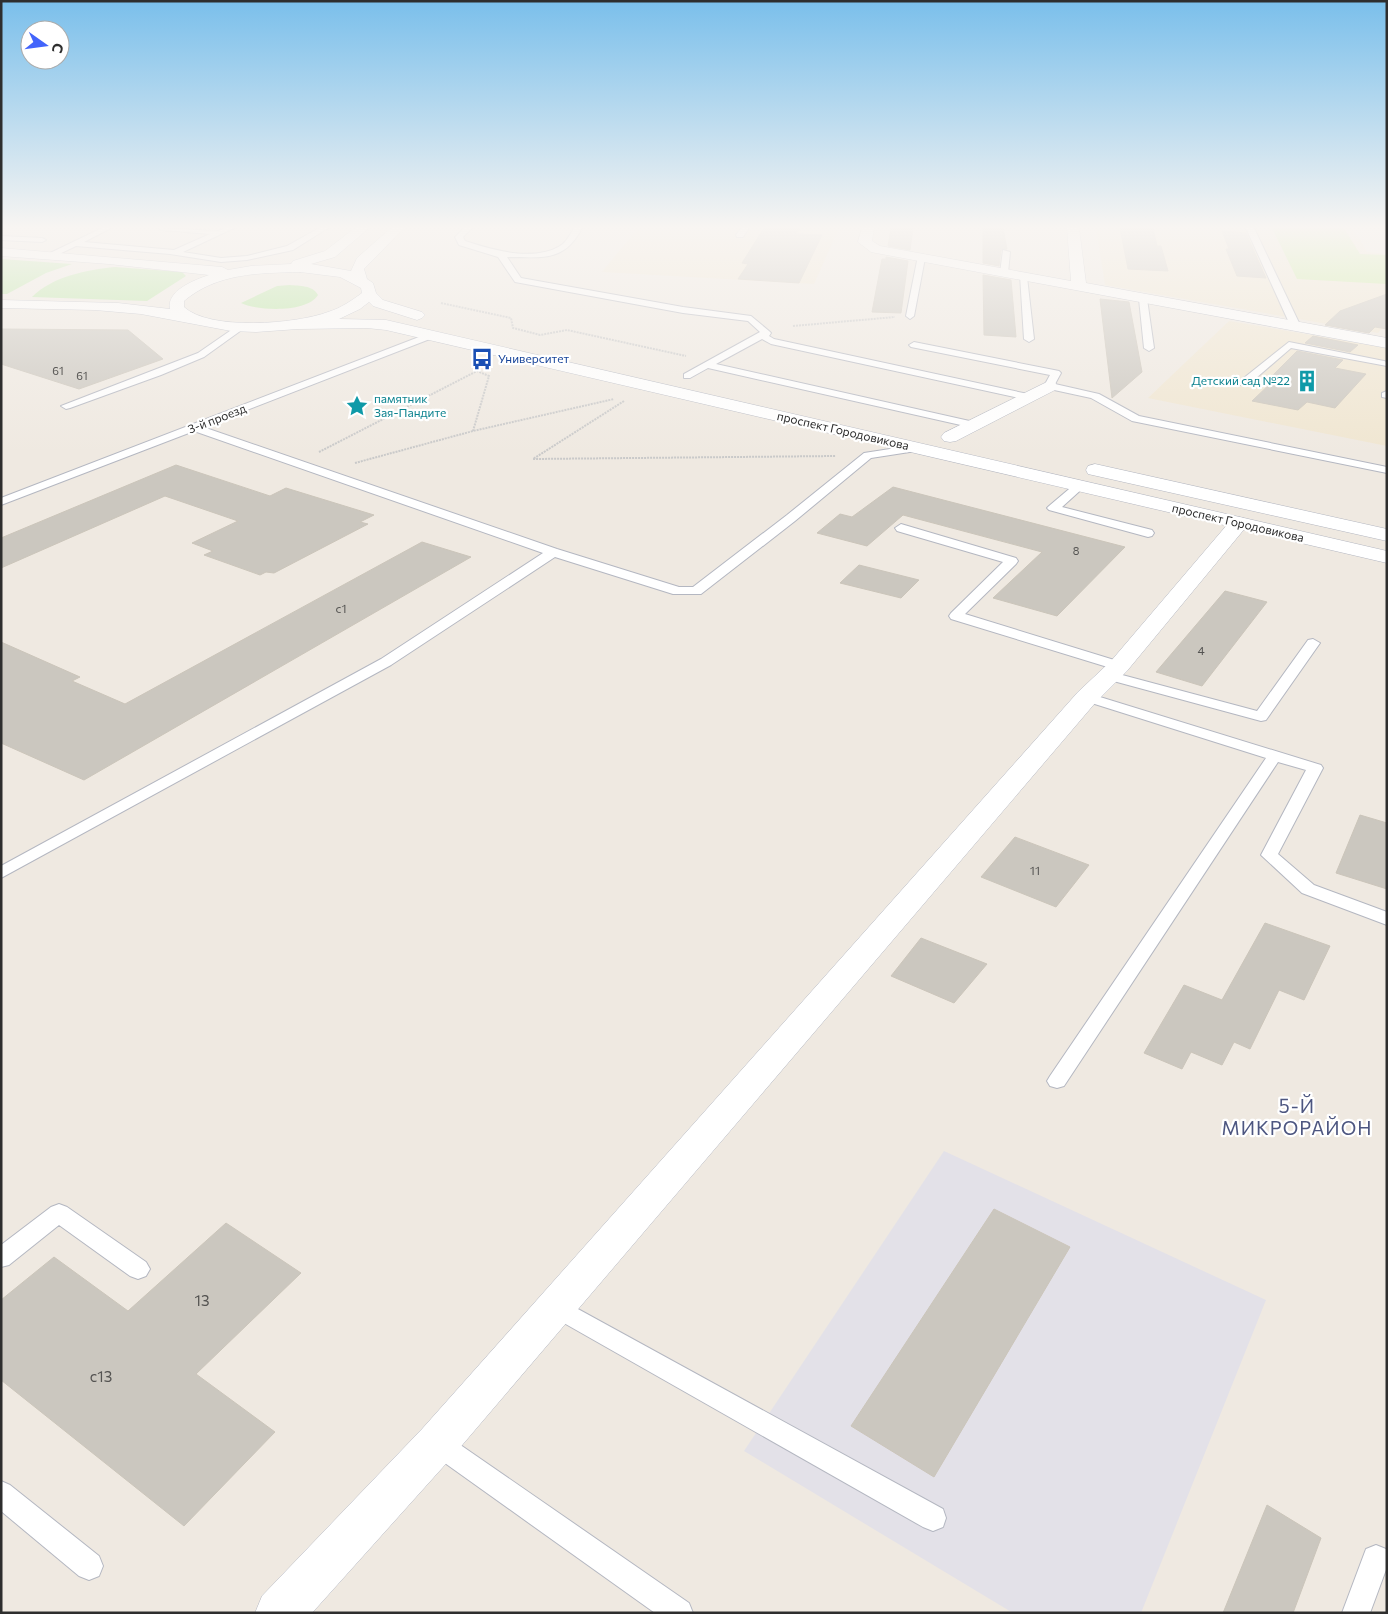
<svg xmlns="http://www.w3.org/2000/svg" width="1388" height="1614" font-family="Commissioner,sans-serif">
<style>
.industrial{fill:#e3e1e8}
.education{fill:#f0e6d1}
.green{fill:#b6e59e}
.pitch{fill:#c9ec9a}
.building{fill:#cbc7bf;stroke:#cbc5ba}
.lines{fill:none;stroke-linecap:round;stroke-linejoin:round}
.lane-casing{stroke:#b4b7c1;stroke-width:2}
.street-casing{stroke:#b4b7c1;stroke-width:1}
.secondary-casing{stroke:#b4b7c1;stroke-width:1}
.path{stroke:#c9c9c9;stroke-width:2;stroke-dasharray:2 1;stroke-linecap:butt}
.lane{fill:#fff;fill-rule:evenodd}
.street{fill:#fff;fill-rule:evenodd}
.secondary{fill:#fff;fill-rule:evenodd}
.labels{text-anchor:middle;stroke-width:4.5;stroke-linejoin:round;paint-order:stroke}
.far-number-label{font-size:11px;fill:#555452}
.far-transit-label{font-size:12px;fill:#164399;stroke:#fff;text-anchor:start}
.far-culture-label{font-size:12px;fill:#0d838f;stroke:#fff;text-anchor:end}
.far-street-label{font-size:12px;fill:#2e2e2e;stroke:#fff}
.number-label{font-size:12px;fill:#555452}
.near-number-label{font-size:15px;fill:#555452}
.near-neighbourhood-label{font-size:19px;letter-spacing:1px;fill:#4d5680;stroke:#fff}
</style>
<rect width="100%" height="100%" fill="#efe9e1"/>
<!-- industrial -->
<path class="industrial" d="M944,1151L1266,1300L1141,1613H1013L744,1451Z"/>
<!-- education -->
<path class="education" d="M638,228H839L814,284L602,272Z
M1096,228H1353L1367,252L1387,254V323L1378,333L1105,285Z
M1229,321L1387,348V446L1148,398Z"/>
<!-- green -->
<path class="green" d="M1,259L72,264L46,273L7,294H1Z
M115,267L182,272L186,276L147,301L32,297C53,276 87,270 115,267Z
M290,285C299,286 313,285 318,295C307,313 258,311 241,303L277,286Z"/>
<!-- pitch -->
<path class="pitch" d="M1272,228H1344L1360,254L1387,255V284L1297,279Z"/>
<!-- building -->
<path class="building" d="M764,228H800L796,234L822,235L799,283L738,279L748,264L742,263Z
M891,228H913L910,250L888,246Z
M983,228H1003L1007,249L1001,250L999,266L983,263Z
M1120,228L1153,229L1157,246H1161L1168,271L1128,269Z
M1222,231L1246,233L1266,278L1237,276L1226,249H1229Z
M886,257L908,261L901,313L872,312L882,259H886Z
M983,275L1011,280L1016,337L984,335Z
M1387,294V329L1375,327L1369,333L1325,325L1340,311Z
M1100,299L1129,302L1142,372L1112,398Z
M1,329L128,330L163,359L79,389L1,364Z
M1313,336L1358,345L1350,352L1305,343Z
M1297,351L1343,360L1335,368L1366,374L1335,408L1307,402L1298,410L1252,401L1274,380L1269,379Z
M176,465L270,496L286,488L374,515L360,522L368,524L274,573L266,572L260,575L204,555L213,551L192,543L238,521L165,496L1,568V538Z
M893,487L1125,547L1057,616L993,598L1042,552L903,515L867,546L817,533L840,514L852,517Z
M422,542L471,557L84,780L1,743V642L80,677L72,681L125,704Z
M859,565L919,580L901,598L840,583Z
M1225,591L1267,602L1202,686L1156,672Z
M1360,815L1387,823V889L1336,873Z
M1015,837L1089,865L1056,907L981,877Z
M1265,923L1330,946L1304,1000L1279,990L1250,1049L1234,1042L1222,1065L1191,1052L1182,1069L1144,1053L1184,985L1222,1000Z
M921,938L987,964L954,1003L891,976Z
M994,1209L1070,1247L934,1477L851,1426Z
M226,1223L301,1273L196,1374L275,1432L184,1526L1,1380V1300L54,1257L128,1311Z
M1267,1505L1321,1538L1293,1613H1223Z"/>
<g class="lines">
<!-- lane casing -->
<g class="lane-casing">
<path id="lane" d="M102,228H111L84,242L174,250L210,234L162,230L158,228L218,231L225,228H234L183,252L221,258L247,256L287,246L319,228H328L293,250L247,260L221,262L170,254L76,246L53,257L46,255Z
M464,228H472L463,237L465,241C493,250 533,262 560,246C566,243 571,233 574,228H582C564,263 541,257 507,257L521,278L683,307L751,316L769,331L771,333L769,336L774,339L1028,394L1033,397L1028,400L771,344L762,339L716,364L974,422L979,425L974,428L708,368L690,378H684V374L760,332L748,321L683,313L515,282L498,257L459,245L455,237Z
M741,228H749L743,237H737L736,235Z
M1246,228H1254L1301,327L1299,329H1293L1291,327Z
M1,236L42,238L46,240L42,242L1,240Z
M1003,250L1010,252L1008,273L1004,275L1000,273Z
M918,256L925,258L914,316L910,319L906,316Z
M1020,275L1027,277L1034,339L1029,342L1024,339Z
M1143,296L1147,299L1154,348L1149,351L1144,348L1139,299Z
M240,324L243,325V329L204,357L161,375L70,408L66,409L61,406L198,353Z
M432,332L437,335L435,337L203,427L557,549L679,587H693L787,515L864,453L916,445L921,448L916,451L871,458L795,521L701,594H673L555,557L391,665L1,878V866L381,659L543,553L194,431L1,505V498Z
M914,342L1059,371L1061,373L1055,384L1099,394L1139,416L1387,467V473L1132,421L1091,398L1045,388L1044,386L1050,375L911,347L909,345Z
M1289,342L1384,361L1387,362V366L1291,348L1248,385H1240V381Z
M1387,391V398L1382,397V393Z
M1079,483L1085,486L1083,488L1062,507L1152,530L1154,533L1152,536L1148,537L1049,510L1047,508L1049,506L1075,484Z
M901,524L1016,558L1018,561L1016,564L965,614L1124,663L1126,666L1124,669H1114L951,619L949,616L951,613L1003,562L897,531L895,528Z
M1313,639L1320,643L1266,720L1261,721L1106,679L1104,676L1106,673L1111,672L1257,711L1308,640Z
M1087,693L1321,765L1323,768L1278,854L1314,885L1387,912V925L1302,893L1261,855L1306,770L1278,762L1064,1086L1057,1088L1050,1086L1047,1081L1050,1076L1266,758L1082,700L1080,697L1082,694Z
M59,1204L67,1207L146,1262L150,1269L146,1276L138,1279L130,1276L59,1225L9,1265L1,1267V1245L51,1207Z
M556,1297L943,1509L946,1518L943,1527L933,1531L923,1527L548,1314L544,1307L548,1300Z
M437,1431L446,1435L689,1603L693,1613H655L428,1451L424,1443L428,1435Z
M1,1481L10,1485L99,1556L103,1566L99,1576L89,1580L79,1576L1,1511Z
M1376,1545L1386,1549L1387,1567L1370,1613H1342L1366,1549Z"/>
</g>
<!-- street casing -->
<g class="street-casing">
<path id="street" d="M862,228H874L872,241L880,246L1071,281L1067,228H1079L1086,283L1387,338V348L876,253L871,252L858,242Z
M1049,381L1055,382L1057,386L1055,390L956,441L950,442L944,441L941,437L944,433Z
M1239,517L1246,519L1249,523L1246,527L1127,671L1096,702L452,1457L312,1613H255L262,1596L422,1429L1078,692L1111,661L1232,519Z"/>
</g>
<!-- secondary casing -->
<g class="secondary-casing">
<path id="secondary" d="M355,228H369L335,257L311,264L351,271L357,258L391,228H404L364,269L367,279L373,283L376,293L383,300L422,312L425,315L422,318L417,320L373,306L369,302L360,309L339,319L386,320L1387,551V563L386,330L367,328L298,329L256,332L231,331L141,314L95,310L1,308V300L118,303L170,309C166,291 194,280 209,275L109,264L1,256V248L222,267L228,270L251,266L291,264L293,261L325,251ZM300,272L340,277L361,288L362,293C351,301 341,308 328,312C296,324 210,331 184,307V301C217,273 259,273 300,272Z
M1095,464L1387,529V541L1088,474L1086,470L1088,466Z"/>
</g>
<!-- path -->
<path class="path" d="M441,303L511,318L513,328L540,335L567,330L686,356
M793,326L895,317
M624,401L533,459L836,456
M319,452L477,371L489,376L473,431
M355,463L473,431L614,399"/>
<!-- lane -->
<use href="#lane" class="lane"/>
<!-- street -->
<use href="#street" class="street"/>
<!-- secondary -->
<use href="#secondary" class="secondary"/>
</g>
<!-- sky -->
<linearGradient id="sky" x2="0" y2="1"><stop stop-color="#7abfeb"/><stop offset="0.5" stop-color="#f8f5f2"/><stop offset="1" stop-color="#f8f5f2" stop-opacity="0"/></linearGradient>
<rect width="1388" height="454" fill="url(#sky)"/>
<!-- icons -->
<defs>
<g id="bus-bare" transform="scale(1.725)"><path d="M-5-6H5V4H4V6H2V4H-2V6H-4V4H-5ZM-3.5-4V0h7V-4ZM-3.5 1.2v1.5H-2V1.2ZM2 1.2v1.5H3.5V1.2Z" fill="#1a4fb4" stroke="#fff" stroke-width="2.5" paint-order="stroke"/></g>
<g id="building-bare" transform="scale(1.725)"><path d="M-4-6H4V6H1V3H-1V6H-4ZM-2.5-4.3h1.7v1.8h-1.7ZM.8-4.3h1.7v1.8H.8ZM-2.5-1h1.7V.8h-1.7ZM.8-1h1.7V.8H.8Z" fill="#0f9aa8" stroke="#fff" stroke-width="2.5" paint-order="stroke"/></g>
<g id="sight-bare" transform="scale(1.725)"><path d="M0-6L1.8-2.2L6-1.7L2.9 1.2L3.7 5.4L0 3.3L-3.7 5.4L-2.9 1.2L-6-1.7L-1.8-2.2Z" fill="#0f9aa8" stroke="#fff" stroke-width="2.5" paint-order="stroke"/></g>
</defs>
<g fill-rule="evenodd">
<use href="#bus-bare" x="482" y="359"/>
<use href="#building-bare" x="1307" y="381"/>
<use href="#sight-bare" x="357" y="406"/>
</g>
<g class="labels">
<!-- far-number labels -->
<g class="far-number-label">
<text x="58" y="375">61</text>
<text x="82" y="380">61</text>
<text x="1076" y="555">8</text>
</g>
<!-- far-transit labels -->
<g class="far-transit-label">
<text x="498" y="363">Университет</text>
</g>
<!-- far-culture labels -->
<g class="far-culture-label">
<text x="1290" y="385">Детский сад №22</text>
<text x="374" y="403" text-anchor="start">памятник<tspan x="374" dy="14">Зая-Пандите</tspan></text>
</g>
<!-- far-street labels -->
<g class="far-street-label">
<text transform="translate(217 419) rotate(-21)" y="4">3-й проезд</text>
<text transform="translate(843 431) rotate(13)" y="4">проспект Городовикова</text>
<text transform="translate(1238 523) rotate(13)" y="4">проспект Городовикова</text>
</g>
<!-- number labels -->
<g class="number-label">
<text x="341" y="613">с1</text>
<text x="1201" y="655">4</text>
<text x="1035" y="875">11</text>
</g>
<!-- near-number labels -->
<g class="near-number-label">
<text x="202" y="1306">13</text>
<text x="101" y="1382">с13</text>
</g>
<!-- near-neighbourhood labels -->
<g class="near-neighbourhood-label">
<text x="1297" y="1113">5-Й<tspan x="1297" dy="22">МИКРОРАЙОН</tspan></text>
</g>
</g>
<!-- border -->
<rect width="1388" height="1614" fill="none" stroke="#2e2e2e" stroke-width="5"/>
<!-- north arrow -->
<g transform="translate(45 45) rotate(104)"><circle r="24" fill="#ffffff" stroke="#ababab"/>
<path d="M0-4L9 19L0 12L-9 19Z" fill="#4264fb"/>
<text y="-8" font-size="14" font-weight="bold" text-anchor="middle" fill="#2e2e2e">С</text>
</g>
</svg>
